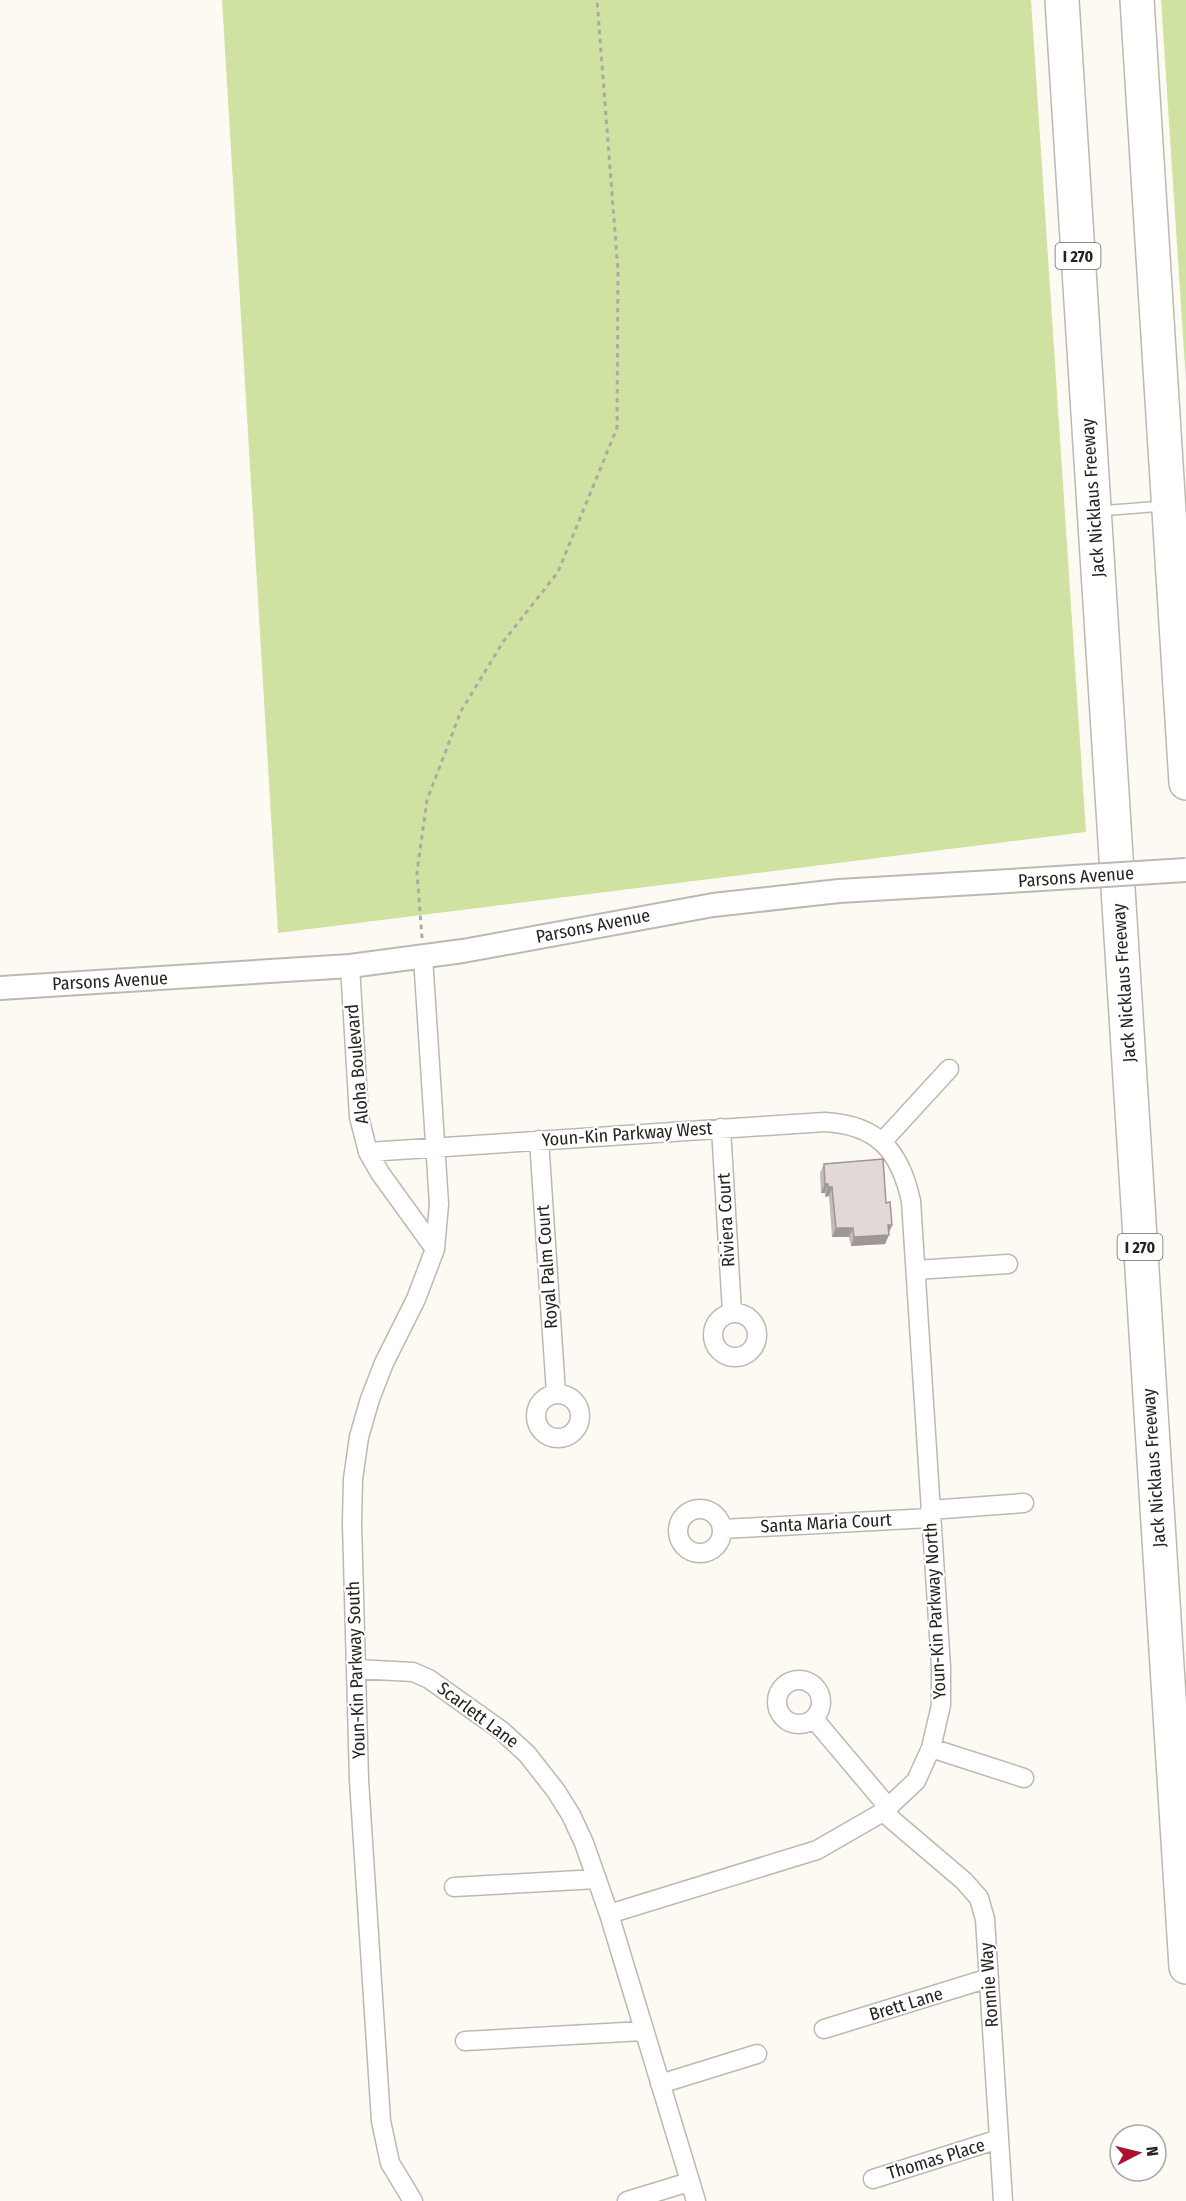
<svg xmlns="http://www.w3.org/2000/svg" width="1186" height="2201" font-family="'Fira Sans Condensed',sans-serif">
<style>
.green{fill:#d0e2a1}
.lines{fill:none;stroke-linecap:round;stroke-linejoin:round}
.service-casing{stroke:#bbb9b1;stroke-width:12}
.minor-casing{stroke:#bbb9b1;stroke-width:21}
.tertiary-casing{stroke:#bbb9b1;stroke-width:26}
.motorway-casing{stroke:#bbb9b1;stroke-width:36}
.path{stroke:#abaaa4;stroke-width:3;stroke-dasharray:4.5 4.5;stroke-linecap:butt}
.service{stroke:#fff;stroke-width:9}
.minor{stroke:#fff;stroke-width:18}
.tertiary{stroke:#fff;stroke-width:22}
.motorway{stroke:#fff;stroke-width:33}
.tertiary-bridge-casing{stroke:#bbb9b1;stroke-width:26;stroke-linecap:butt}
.tertiary-bridge{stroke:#fff;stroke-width:22}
.wall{fill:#c2bab9}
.shaded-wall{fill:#9e9796}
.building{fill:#e2d8d7;stroke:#9e9796;stroke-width:1.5}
.labels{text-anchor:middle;stroke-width:4.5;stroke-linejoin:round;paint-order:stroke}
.shield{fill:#fff;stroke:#666664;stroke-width:1.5}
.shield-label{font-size:16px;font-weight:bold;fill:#252421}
.street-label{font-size:18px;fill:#252421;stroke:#fff}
</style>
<rect width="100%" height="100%" fill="#fcfaf2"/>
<!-- green -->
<path class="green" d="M222,0H1031L1086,832L278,933Z
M1161,0H1186V382Z"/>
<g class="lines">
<!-- service casing -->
<g class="service-casing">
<path id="service" d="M1099,511L1163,506"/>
</g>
<!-- minor casing -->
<g class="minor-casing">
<path id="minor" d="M350,966L359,1117L368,1152L380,1173L435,1249
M721,1128L732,1312
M539,1140L556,1393
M882,1142L949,1069
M368,1152L825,1122C878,1125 900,1151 911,1201L941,1667V1705L931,1748L916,1781L883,1812L817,1850L609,1914
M916,1270L1008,1264
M713 1335a22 22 0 1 1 44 0a22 22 0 1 1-44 0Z
M536 1416a22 22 0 1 1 44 0a22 22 0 1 1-44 0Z
M678 1531a22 22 0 1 1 44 0a22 22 0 1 1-44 0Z
M930,1510L1024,1503
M723,1529L930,1518
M356,1669L413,1672L429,1679L502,1731L527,1754L556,1791L571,1815L584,1843L609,1914L696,2201
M777 1702a22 22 0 1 1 44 0a22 22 0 1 1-44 0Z
M814,1719L889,1808
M931,1748L1024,1778
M883,1812L964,1881L979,1898L985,1919L1003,2201
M454,1887L597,1879
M824,2029L989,1978
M465,2041L643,2031
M660,2084L757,2054
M873,2179L999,2139
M413,2201L390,2163L381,2121L359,1780L352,1523L353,1479L359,1437L370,1399L384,1363L416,1299L435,1249L439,1204L423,957
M627,2201L689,2182"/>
</g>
<!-- tertiary casing -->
<g class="tertiary-casing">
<path id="tertiary" d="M0,988L350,966L463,951L713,905L839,891L1025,880"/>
</g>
<!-- motorway casing -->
<g class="motorway-casing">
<path id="motorway" d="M1062,0L1186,1967
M1137,0L1186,783"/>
</g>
<!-- path -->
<path class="path" d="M422,938L417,872L427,800L461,711L503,642L558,572L617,428L618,271L597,0"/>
<!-- service -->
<use href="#service" class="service"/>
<!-- minor -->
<use href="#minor" class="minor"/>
<!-- tertiary -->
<use href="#tertiary" class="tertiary"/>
<!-- motorway -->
<use href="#motorway" class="motorway"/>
<!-- tertiary-bridge casing -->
<g class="tertiary-bridge-casing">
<path id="tertiary-bridge" d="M1025,880L1186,870"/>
</g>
<!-- tertiary-bridge -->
<use href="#tertiary-bridge" class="tertiary-bridge"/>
</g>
<!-- wall -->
<path class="wall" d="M824,1164L886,1203L892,1225L885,1244L851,1246L849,1237H832L829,1196L825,1197V1193H821L820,1173Z"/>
<!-- shaded-wall -->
<path class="shaded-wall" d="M825,1184H828L825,1193H821Z
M828,1187H832L829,1196L825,1197Z
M888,1225H892L888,1234Z
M836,1228H853L849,1237H832Z
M889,1235L885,1244L851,1246L854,1237Z"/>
<!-- building -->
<path class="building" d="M883,1159L886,1203L890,1202L892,1225H888L889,1235L854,1237L853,1228H836L832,1187H828V1184H825L824,1164Z"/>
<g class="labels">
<!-- shield labels -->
<g class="shield">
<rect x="1055.5" y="243" width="45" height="26" rx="4.5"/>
<rect x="1117.5" y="1234" width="45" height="26" rx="4.5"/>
</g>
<g class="shield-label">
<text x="1078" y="262">I 270</text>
<text x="1140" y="1253">I 270</text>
</g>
<!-- street labels -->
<g class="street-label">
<text transform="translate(1093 498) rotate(-94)" y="6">Jack Nicklaus Freeway</text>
<text transform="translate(1076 877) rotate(-4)" y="6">Parsons Avenue</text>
<text transform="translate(593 926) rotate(-11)" y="6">Parsons Avenue</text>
<text transform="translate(110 981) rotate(-3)" y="6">Parsons Avenue</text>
<text transform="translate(1124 983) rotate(-94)" y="6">Jack Nicklaus Freeway</text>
<text transform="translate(357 1064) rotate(-95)" y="6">Aloha Boulevard</text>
<text transform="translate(627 1134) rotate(-4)" y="6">Youn-Kin Parkway West</text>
<text transform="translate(726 1220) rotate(-93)" y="6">Riviera Court</text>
<text transform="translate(547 1267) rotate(-94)" y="6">Royal Palm Court</text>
<text transform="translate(1154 1468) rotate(-94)" y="6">Jack Nicklaus Freeway</text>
<text transform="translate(826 1523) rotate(-3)" y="6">Santa Maria Court</text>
<text transform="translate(935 1611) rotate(-93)" y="6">Youn-Kin Parkway North</text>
<text transform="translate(356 1670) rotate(-92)" y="6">Youn-Kin Parkway South</text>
<text transform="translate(478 1715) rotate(37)" y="6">Scarlett Lane</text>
<text transform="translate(989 1985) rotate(-94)" y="6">Ronnie Way</text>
<text transform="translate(906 2004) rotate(-17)" y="6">Brett Lane</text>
<text transform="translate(936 2159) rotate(-17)" y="6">Thomas Place</text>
</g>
</g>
<!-- north arrow -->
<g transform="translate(1138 2153) rotate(83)"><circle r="28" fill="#ffffff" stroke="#a8a7a6" stroke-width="1.5"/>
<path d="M0-4.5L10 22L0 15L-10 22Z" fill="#aa1330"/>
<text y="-9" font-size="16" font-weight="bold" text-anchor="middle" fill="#252421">N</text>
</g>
</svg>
